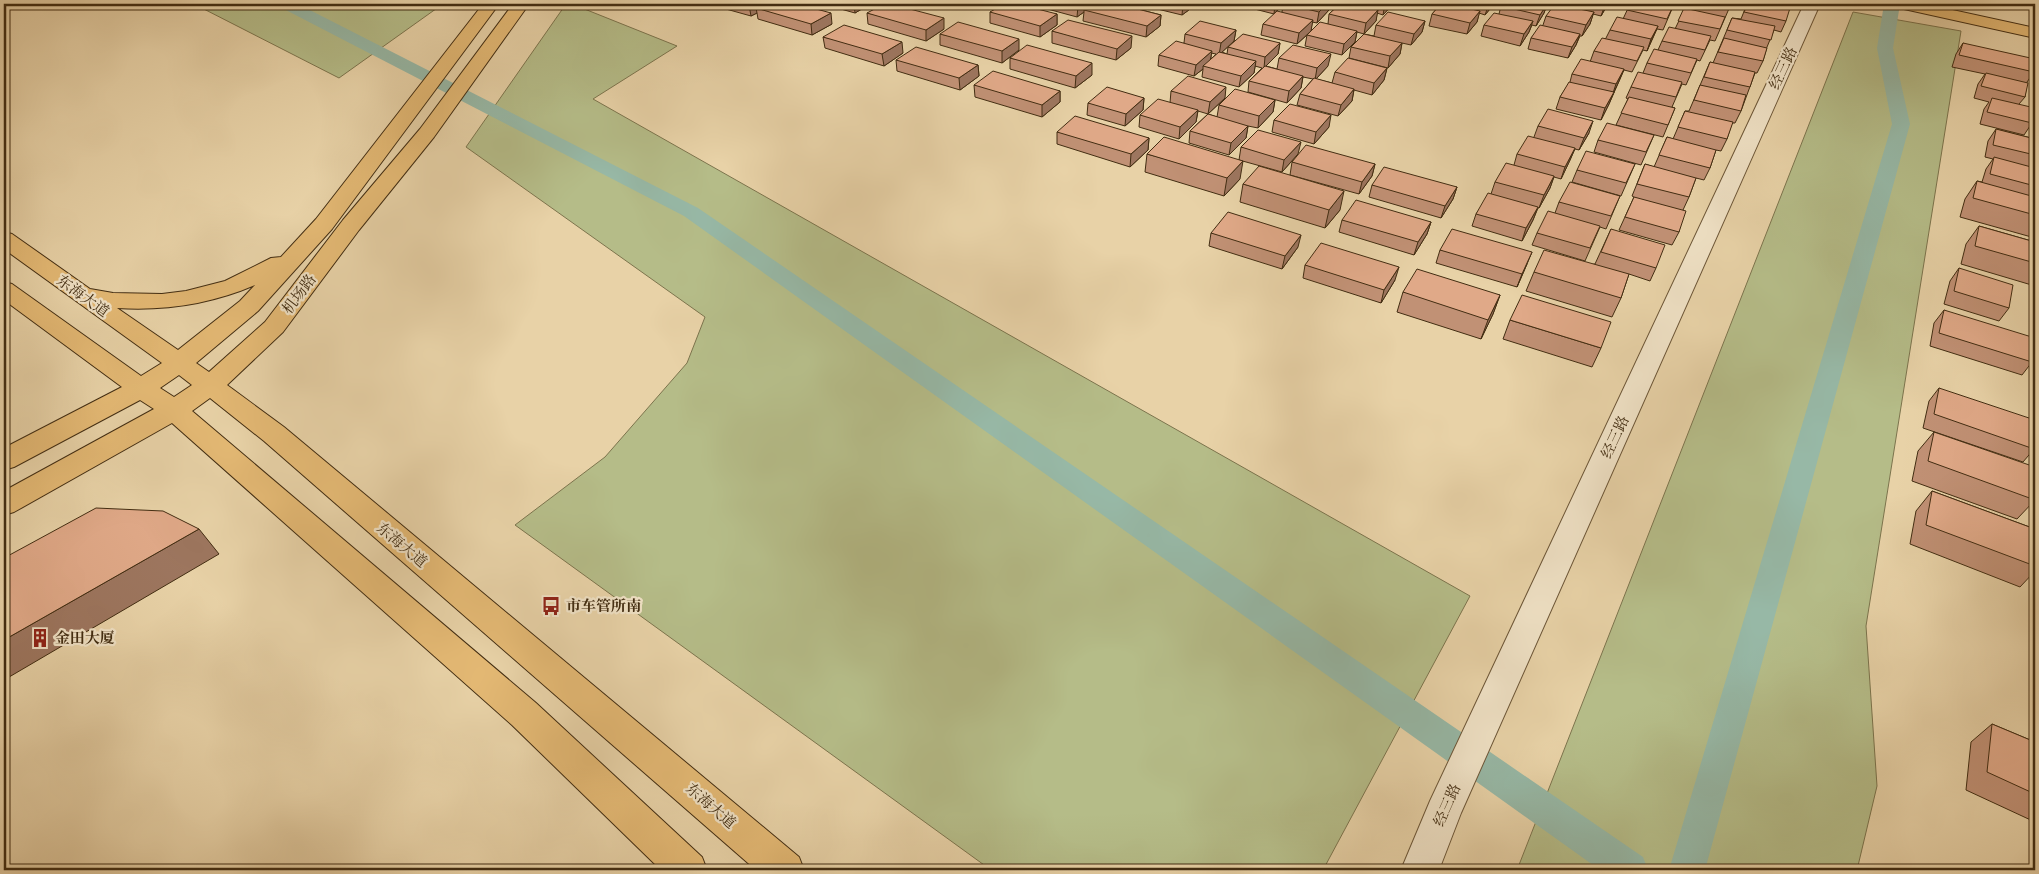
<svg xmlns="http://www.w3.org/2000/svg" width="2039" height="874" font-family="Cardo,'Noto Serif SC',serif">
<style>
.green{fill:#b5bc88;stroke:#7c744d}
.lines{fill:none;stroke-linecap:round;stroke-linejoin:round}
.canal{fill:#97b8a6;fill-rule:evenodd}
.minor-casing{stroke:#6c5637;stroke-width:2}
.major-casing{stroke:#422d12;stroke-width:2}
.minor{fill:#f0e2c6;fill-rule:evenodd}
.major{fill:#e4b974;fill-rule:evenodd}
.wall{fill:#c19175;stroke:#422d12;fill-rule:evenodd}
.shaded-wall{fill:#9d765f;stroke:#422d12}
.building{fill:#e0a988;stroke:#422d12}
.labels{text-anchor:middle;stroke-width:4.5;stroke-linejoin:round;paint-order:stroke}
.street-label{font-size:15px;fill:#422d12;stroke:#f0e2c6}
.poi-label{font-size:15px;font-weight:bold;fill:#422d12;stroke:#f0e2c6;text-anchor:start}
</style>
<rect width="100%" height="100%" fill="#e8d2a7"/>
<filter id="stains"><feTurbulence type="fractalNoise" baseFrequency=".004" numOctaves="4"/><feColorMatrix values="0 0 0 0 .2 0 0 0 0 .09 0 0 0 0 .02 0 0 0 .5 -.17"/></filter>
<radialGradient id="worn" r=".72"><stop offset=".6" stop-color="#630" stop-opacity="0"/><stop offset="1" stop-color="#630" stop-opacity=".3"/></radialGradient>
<!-- green -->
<path class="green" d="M194,4H435L440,6L339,78Z
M566,4H572L677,46L593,99L1470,596L1323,870H991L515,525L605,457L687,363L705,317L466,147Z
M1853,12L1961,31L1866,626L1877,786L1857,870H1517Z"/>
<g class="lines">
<!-- canal -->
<path class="canal" d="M278,4H298L698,208L1643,857L1648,870H1600L684,216L280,7Z
M1884,4H1900L1893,48L1910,124L1705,870H1669L1892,124L1877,48Z"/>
<!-- minor casing -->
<g class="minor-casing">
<path id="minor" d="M1804,4H1820L1461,813L1439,870H1401L1430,801Z"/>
</g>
<!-- major casing -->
<g class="major-casing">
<path id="major" d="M483,4H499L332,229L258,311L196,363L209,372L265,322L343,220L420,129L513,4H529L434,137L359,230L283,332L227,385L284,427L799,857L804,870H756L264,441L210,398L192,411L536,703L702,857L707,870H661L512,725L172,423L14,512L4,515V491L154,409L140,400L14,467L4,470V448L122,387L4,300V282L12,284L141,376L162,363L4,249V232L12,234L90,289L113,293L162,294L186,291L225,281L271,258L281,257L316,219ZM255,285L240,301L178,350L117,308C165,311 211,304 255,285ZM179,375L192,385L174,397L160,388Z
M1896,4H1925L2035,28V38L1904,9L1898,7Z"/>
</g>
<!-- minor -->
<use href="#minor" class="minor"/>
<!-- major -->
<use href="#major" class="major"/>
</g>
<!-- wall -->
<path class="wall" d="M708,4H798L832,24L812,35L758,19L757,13L751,16Z
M823,4H870L855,13Z
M1029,4H1118L1161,15L1160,26L1146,37L1083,21L1084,12L1077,17Z
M1149,4H1197L1182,15L1149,7Z
M1240,4H1331L1329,10L1317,23L1312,22L1311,31L1328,24L1329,14L1340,4H1393L1383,15L1377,13L1376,21L1364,34L1374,36L1376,25L1425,21L1422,32L1411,45L1402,43L1400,54L1388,68L1349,58L1351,47L1364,34L1357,32L1355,42L1342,55L1305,46L1307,35L1297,44L1261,35L1263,24L1282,12L1283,5L1274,14L1239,5Z
M1441,4H1494L1485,15L1479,13L1477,22L1467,34L1429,26L1432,14Z
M1503,4H1553L1551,6L1547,5L1544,13L1536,26L1532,25L1529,32L1520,46L1481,36L1484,25L1499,14L1501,6Z
M1564,4H1608L1601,16L1593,14L1590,24L1582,36H1580L1576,45L1568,58L1528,49L1531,38L1543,25L1546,16L1563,6Z
M1630,4H1676L1673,9H1672L1663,30L1657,29L1647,51L1643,50L1632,72L1624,70L1609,104L1601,120L1556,109L1560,97L1570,82L1572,74L1590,62L1594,51L1606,38L1610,30L1623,19Z
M1687,4H1731L1715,41L1710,40L1700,61L1697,60L1686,85L1682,84L1672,107L1675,108L1663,137L1616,125L1628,99L1626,98L1631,87L1643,73L1647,63L1658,50L1662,41L1675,29Z
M1747,4L1786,21L1781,32L1774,30L1767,47L1763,61L1757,73H1755L1741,111L1735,123H1732L1727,139L1721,151L1716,150L1710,168L1704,180L1696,178L1689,197L1683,210L1679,232L1672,245L1619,230L1634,197L1632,196L1645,164L1654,167L1667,137L1673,139L1685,111H1689L1710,62L1713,63L1732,18L1741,19Z
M990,12L1057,14V25L1040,37L990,23Z
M867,13L944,29L926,41L868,24Z
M1236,30L1234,41L1222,52L1227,54L1228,47L1280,43L1278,54L1266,66L1277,69L1279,58L1328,66L1316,79L1332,83L1335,72L1387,68L1384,80L1372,95L1354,90L1352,101L1338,116L1297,105L1300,94L1313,79L1303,77L1301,88L1287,103L1248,92L1249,81L1262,68L1255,66L1254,73L1239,87L1202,77L1203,69L1194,76L1158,66L1159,55L1184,43L1185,34ZM1211,53L1216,54L1211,59Z
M1052,31L1131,48L1116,60L1052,43Z
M940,34L1019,50L1002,63L940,45Z
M823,37L903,53L884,66L825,48Z
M1963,43L2034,72L2027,82L2025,97L2019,104L2032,123L2024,135L1980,124L1984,109L1989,102L1974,98L1978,84L1985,74L1952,67L1956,54Z
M1010,58L1092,75L1075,88L1010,69Z
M896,60L978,65L979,76L960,90L897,71Z
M974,85L1060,91V102L1042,117L975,97Z
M1171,91L1225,98L1208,114L1217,117L1219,105L1275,100L1273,112L1258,128L1248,126L1246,138L1229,155L1189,143L1190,131L1208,114L1198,111L1196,122L1179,139L1139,127L1140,115L1170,103Z
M1144,98L1143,110L1125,126L1087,115L1088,103Z
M1274,120L1329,127L1314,144L1272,132Z
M1538,126L1589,133L1579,150L1575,149L1570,160L1561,179L1554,177L1550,188L1539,208H1538L1533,220L1522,241L1472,226L1476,214L1491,194L1495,182L1514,165L1517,154L1534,137Z
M1996,129L2035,139V191L2032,196L2035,197V238L1960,217L1965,199L1977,181L1982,182L1986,169L1993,159L1985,157L1988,141Z
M1057,132L1149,138L1148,150L1130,167L1057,144Z
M1654,135L1641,165L1594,152L1598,140Z
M1241,147L1298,154L1282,172L1239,160Z
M1147,154L1240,179L1224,196L1145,172Z
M1292,162L1375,164L1372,176L1359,194L1290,175Z
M1635,164L1621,196L1572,182L1577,170Z
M1243,184L1340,210L1325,228L1240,202Z
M1372,185L1457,187L1453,199L1441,218L1369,197Z
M1620,196L1606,229L1600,227L1585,261L1532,245L1537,233L1555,213L1559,202Z
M1342,220L1431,222L1427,234L1414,255L1339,232Z
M1979,226L2035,242V286L1961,264L1966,244Z
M1611,229L1656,268L1650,281L1629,274L1621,298L1612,317L1526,291L1534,272L1595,264Z
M1211,233L1298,247L1282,269L1209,246Z
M1440,250L1527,264L1517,287L1436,263Z
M1305,265L1395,280L1381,303L1303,278Z
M1959,268L2009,308L1999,321L1944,304L1950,281Z
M1403,292L1500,295L1493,314L1481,339L1397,312Z
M2035,307V334L2030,332L2034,309Z
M1944,310L2032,362L2022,375L1930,346L1934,323Z
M1510,320L1601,348L1592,367L1503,339Z
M1939,388L2034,449L2023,462L1923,428L1929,401Z
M1934,432L2035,500L2017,519L1912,481L1918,451Z
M1932,491L2035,529V571L2020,587L1910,544L1916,511Z
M1992,724L2035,742V822L1966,790L1971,742Z"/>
<!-- shaded-wall -->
<path class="shaded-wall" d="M752,4H772L756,8L757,13L751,16L749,5Z
M854,4H870L855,13Z
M1080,4H1093L1084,10V12L1077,17L1078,6Z
M1183,4H1197L1182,15Z
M1275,4H1283L1274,14Z
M1327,4H1331L1329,10L1317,23L1319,12Z
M1385,4H1393L1383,15Z
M1489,4H1494L1485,15Z
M1547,4L1544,13L1536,26L1540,15Z
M1606,4H1608L1601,16L1605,5Z
M1378,10L1376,21L1364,34L1366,23Z
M1480,11L1477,22L1467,34L1470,23Z
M1594,12L1590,24L1582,36L1586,25Z
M831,13L832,24L812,35L811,24Z
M1057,14V25L1040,37V26Z
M1161,15L1160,26L1146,37L1147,26Z
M944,18V29L926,41V30Z
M1313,20L1311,31L1297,44L1299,33Z
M1425,21L1422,32L1411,45L1414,34Z
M1533,21L1529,32L1520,46L1524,34Z
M1658,26L1653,37L1647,51L1651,39Z
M1236,30L1234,41L1219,55L1221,43Z
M1357,31L1355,42L1342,55L1344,44Z
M1580,34L1576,45L1568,58L1572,47Z
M1132,36L1131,48L1116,60L1117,49Z
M1019,39V50L1002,63V51Z
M902,42L903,53L884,66L882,54Z
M1280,43L1278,54L1264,68L1265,57Z
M1402,43L1400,54L1388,68L1390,56Z
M1212,51L1210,62L1203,66V69L1194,76L1196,65Z
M1331,54L1328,66L1315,80L1317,68Z
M1256,61L1254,73L1239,87L1241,76Z
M1092,63V75L1075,88L1076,76Z
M978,65L979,76L960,90L959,78Z
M1387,68L1384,80L1372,95L1374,83Z
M1624,69L1619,81L1612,96L1616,84Z
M1303,76L1301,88L1287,103L1289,91Z
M1226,87L1225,98L1208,114L1210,102Z
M1354,89L1352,101L1338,116L1341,105Z
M1060,91V102L1042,117V105Z
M1614,92L1609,104L1601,120L1605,108Z
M1144,98L1143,110L1125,126L1126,114Z
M1275,100L1273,112L1258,128L1259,116Z
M1198,110L1196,122L1179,139L1180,127Z
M1331,115L1329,127L1314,144L1316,132Z
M1593,121L1589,133L1579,150L1584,138Z
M1248,126L1246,138L1229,155L1231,143Z
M1149,138L1148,150L1130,167L1131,154Z
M1301,142L1298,154L1282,172L1284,160Z
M1575,148L1570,160L1561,179L1565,167Z
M1243,161L1240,179L1224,196L1227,178Z
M1375,164L1372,176L1359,194L1362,182Z
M1554,176L1550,188L1539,208L1544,195Z
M1457,187L1453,199L1441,218L1445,206Z
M1344,191L1340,210L1325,228L1329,210Z
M1538,207L1533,220L1522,241L1526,228Z
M1431,222L1427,234L1414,255L1418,242Z
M1301,235L1298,247L1282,269L1285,256Z
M1532,252L1527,264L1517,287L1522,274Z
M1399,267L1395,280L1381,303L1384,290Z
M1500,295L1493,314L1481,339L1488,320Z
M199,529L219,554L4,680V640Z"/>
<!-- building -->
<path class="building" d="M764,4H798L831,13L811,24L756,8Z
M884,4H891L944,18L926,30L867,13Z
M1004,4H1018L1057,14L1040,26L990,12Z
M1070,4H1080L1078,6Z
M1092,4H1118L1161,15L1147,26L1084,10Z
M1286,4H1327L1319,12Z
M1340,4H1350L1378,10L1366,23L1329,14Z
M1441,4H1449L1480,11L1470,23L1432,14Z
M1503,4H1547L1540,15L1501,6Z
M1555,4L1594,12L1586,25L1546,16Z
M1630,4H1661L1673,6L1667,19L1627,10Z
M1701,4H1731L1729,9Z
M1748,4H1767L1790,8L1786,21L1744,12Z
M1684,8L1725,17L1720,29L1678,21Z
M1277,11L1313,20L1299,33L1263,24Z
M1388,12L1425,21L1414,34L1376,25Z
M1494,13L1533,21L1524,34L1484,25Z
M1617,17L1658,26L1651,39L1610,30Z
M1732,18L1775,26L1771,40L1727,30Z
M1068,20L1132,36L1117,49L1052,31Z
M1200,21L1236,30L1221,43L1185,34Z
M958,22L1019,39L1002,51L940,34Z
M1320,22L1357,31L1344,44L1307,35Z
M844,25L902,42L882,54L823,37Z
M1540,25L1580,34L1572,47L1531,38Z
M1669,27L1711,36L1705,50L1662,41Z
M1243,34L1280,43L1265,57L1228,47Z
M1364,34L1402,43L1390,56L1351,47Z
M1602,38L1644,47L1637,61L1594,51Z
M1724,38L1767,48L1763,61L1718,52Z
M1176,41L1212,51L1196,65L1159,55Z
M1963,43L2035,59L2034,72L1959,55Z
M1027,45L1092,63L1076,76L1010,58Z
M1293,45L1331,54L1317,68L1279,58Z
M916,47L978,65L959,78L896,60Z
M1654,49L1697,59L1691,73L1647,63Z
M1219,52L1256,61L1241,76L1203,66Z
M1348,58L1387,68L1374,83L1335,72Z
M1581,59L1624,69L1616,84L1572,74Z
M1710,62L1755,72L1750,87L1704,77Z
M1265,66L1303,76L1289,91L1249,81Z
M993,71L1060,91L1042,105L974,85Z
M1638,72L1682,82L1676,97L1631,87Z
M1986,73L2028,83L2025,97L1981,86Z
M1188,76L1226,87L1210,102L1171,91Z
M1314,78L1354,89L1341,105L1300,94Z
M1569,82L1614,92L1605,108L1560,97Z
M1700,85L1746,95L1741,111L1694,100Z
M1107,87L1144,98L1126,114L1088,103Z
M1235,89L1275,100L1259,116L1219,105Z
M1629,97L1675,108L1668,125L1621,113Z
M1992,98L2035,108L2032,123L1987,112Z
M1158,99L1198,110L1180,127L1140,115Z
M1290,104L1331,115L1316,132L1274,120Z
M1548,109L1593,121L1584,138L1538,126Z
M1685,111L1733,122L1727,139L1678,127Z
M1208,114L1248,126L1231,143L1190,131Z
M1075,116L1149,138L1131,154L1057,132Z
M1607,123L1654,135L1646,152L1598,140Z
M1996,129L2035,139V155L1993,145Z
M1258,130L1301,142L1284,160L1241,147Z
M1528,136L1575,148L1565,167L1517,154Z
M1164,137L1243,161L1227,178L1147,154Z
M1667,137L1716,150L1710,168L1659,155Z
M1306,145L1375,164L1362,182L1292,162Z
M1586,151L1635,164L1626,183L1577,170Z
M1994,157L2035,168V186L1990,174Z
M1506,163L1554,176L1544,195L1495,182Z
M1645,164L1696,178L1689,197L1637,184Z
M1259,166L1344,191L1329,210L1243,184Z
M1384,167L1457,187L1445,206L1372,185Z
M1977,181L2035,197V215L1973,198Z
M1570,182L1620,196L1611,216L1559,202Z
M1488,193L1538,207L1526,228L1476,214Z
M1634,197L1686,211L1679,232L1625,217Z
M1356,200L1431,222L1418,242L1342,220Z
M1548,211L1600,226L1590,248L1537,233Z
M1228,212L1301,235L1285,256L1211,233Z
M1979,226L2035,242V263L1975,246Z
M1452,229L1532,252L1522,274L1440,250Z
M1611,229L1665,245L1656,268L1601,252Z
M1321,243L1399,267L1384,290L1305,265Z
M1544,250L1629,274L1621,298L1534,272Z
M1959,268L2013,285L2009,308L1954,291Z
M1417,269L1500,295L1488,320L1403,292Z
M1522,295L1611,322L1601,348L1510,320Z
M1944,310L2035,338L2032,362L1939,333Z
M1939,388L2035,420L2034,449L1934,414Z
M1934,432L2035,467V500L1928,461Z
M1932,491L2035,529V566L1926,525Z
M96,508L163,511L199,529L4,640V558Z
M1992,724L2035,742V794L1987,772Z"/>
<!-- icons -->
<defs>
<g id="bus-bare" transform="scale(1.5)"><path d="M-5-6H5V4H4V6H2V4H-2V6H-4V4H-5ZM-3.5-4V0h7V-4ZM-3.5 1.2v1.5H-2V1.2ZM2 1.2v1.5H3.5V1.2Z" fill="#8f2418" stroke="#f0e2c6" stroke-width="2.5" paint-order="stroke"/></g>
<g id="building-bare" transform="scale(1.5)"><path d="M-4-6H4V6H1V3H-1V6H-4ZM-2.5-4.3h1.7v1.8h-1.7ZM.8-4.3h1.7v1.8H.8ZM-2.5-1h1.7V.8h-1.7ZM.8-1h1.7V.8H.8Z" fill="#8f2418" stroke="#f0e2c6" stroke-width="2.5" paint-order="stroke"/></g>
</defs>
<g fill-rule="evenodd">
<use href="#bus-bare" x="551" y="606"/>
<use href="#building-bare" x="40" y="638"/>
</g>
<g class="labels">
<!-- street labels -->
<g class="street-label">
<text transform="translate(1783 68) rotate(-65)" y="5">经三路</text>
<text transform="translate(299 294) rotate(-53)" y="5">机场路</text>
<text transform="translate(83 296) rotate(36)" y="5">东海大道</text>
<text transform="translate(1615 437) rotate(-65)" y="5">经三路</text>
<text transform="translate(402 545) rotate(40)" y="5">东海大道</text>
<text transform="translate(1447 805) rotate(-66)" y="5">经三路</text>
<text transform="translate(711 806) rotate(41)" y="5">东海大道</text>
</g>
<!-- poi labels -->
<g class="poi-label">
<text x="566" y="611">市车管所南</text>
<text x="55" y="643">金田大厦</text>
</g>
</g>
<!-- margin -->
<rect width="2039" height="874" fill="none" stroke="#e8d2a7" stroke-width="20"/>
<rect x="5" y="5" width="2029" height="864" fill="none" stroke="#422d12" stroke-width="2.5"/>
<rect x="10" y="10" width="2019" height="854" fill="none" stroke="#422d12"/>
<rect width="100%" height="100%" filter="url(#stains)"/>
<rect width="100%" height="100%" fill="url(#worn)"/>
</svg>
